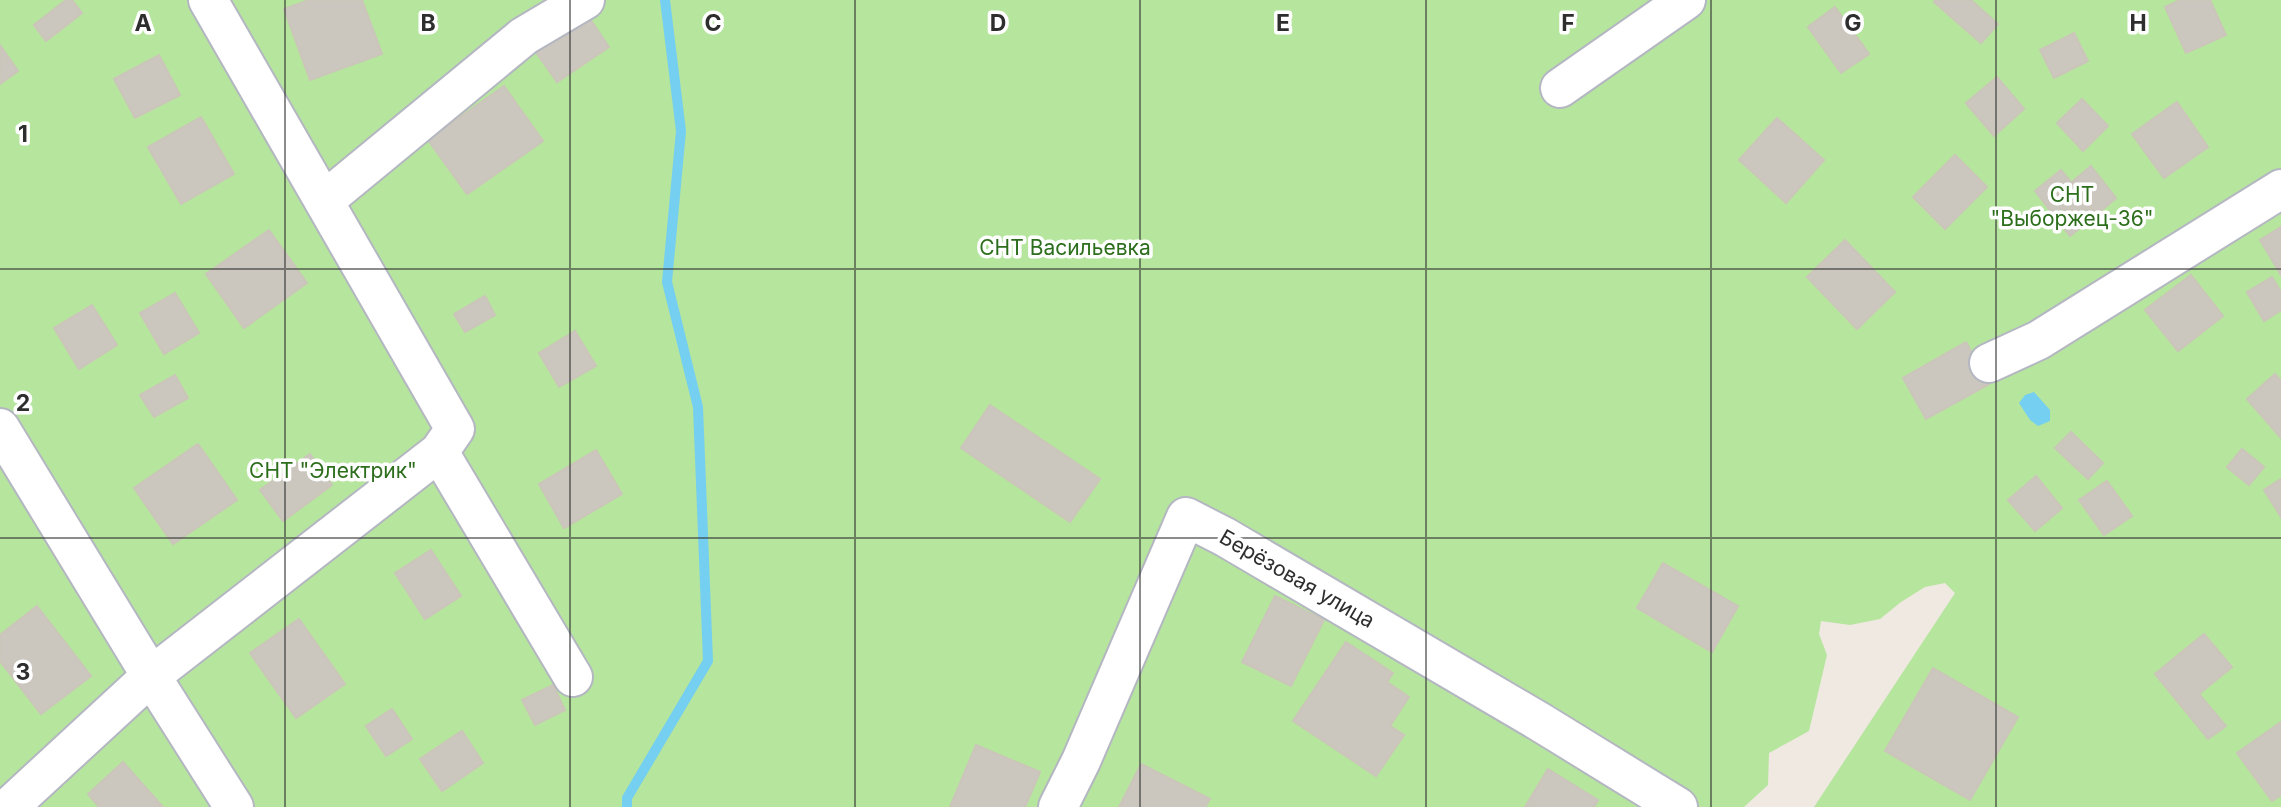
<svg xmlns="http://www.w3.org/2000/svg" width="2281" height="807" font-family="Inter,sans-serif">
<style>
.green{fill:#b6e59e}
.water{fill:#75cff0}
.lines{fill:none;stroke-linecap:round;stroke-linejoin:round}
.stream{stroke:#75cff0;stroke-width:10}
.building{fill:#cbc7bf;stroke:#cbc5ba;stroke-width:2}
.minor-casing{stroke:#b4b7c1;stroke-width:42}
.minor{stroke:#fff;stroke-width:38}
.grid{fill:none;stroke:#2e2e2e;stroke-width:2;stroke-opacity:0.55}
.labels{text-anchor:middle;stroke-width:7;stroke-linejoin:round;paint-order:stroke}
.park-label{font-size:21px;fill:#2c6e1b;stroke:#fff}
.street-label{font-size:21px;fill:#2e2e2e;stroke:#fff}
.grid-label{font-size:23px;text-anchor:middle;font-weight:bold;fill:#2e2e2e;stroke:#fff;stroke-width:7;stroke-linejoin:round;paint-order:stroke}
</style>
<rect width="100%" height="100%" fill="#efe9e1"/>
<!-- green -->
<path class="green" d="M0,0H2281V807H1814L1955,593L1945,583L1925,587L1901,602L1880,619L1850,625L1821,621L1819,634L1827,655L1809,731L1769,753L1768,785L1744,807H0Z"/>
<!-- water -->
<path class="water" d="M2034,392L2050,410V421L2038,426L2030,420L2019,403L2025,395Z"/>
<g class="lines">
<!-- stream -->
<path class="stream" d="M627,807V798L708,661L698,407L667,282L681,131L665,0"/>
</g>
<!-- building -->
<path class="building" d="M66,0H72L82,13L46,41L34,25Z
M309,0H362L382,54L310,80L284,9Z
M1936,0H1971L1998,24L1981,43L1934,2Z
M2180,0H2210L2226,35L2186,53L2165,7Z
M1835,7L1869,54L1841,73L1808,27Z
M584,10L609,47L557,82L531,45Z
M2074,33L2088,61L2054,78L2040,50Z
M0,45L18,71L0,84Z
M159,55L180,95L135,118L114,79Z
M1997,77L2024,109L1994,136L1966,103Z
M504,86L543,141L467,194L428,140Z
M2082,99L2108,126L2083,151L2057,123Z
M2177,102L2208,147L2164,178L2132,134Z
M201,117L234,174L181,204L148,147Z
M1777,118L1824,160L1786,203L1739,160Z
M1955,155L1987,187L1945,229L1913,197Z
M2091,166L2116,198L2097,214L2072,182Z
M2061,170L2097,214L2070,236L2035,191Z
M2281,227V275L2260,240Z
M269,230L307,283L244,328L206,274Z
M1845,240L1895,292L1857,329L1807,277Z
M2191,275L2223,316L2178,351L2145,310Z
M2272,277L2281,292V310L2264,321L2247,292Z
M175,293L199,333L164,354L140,313Z
M485,296L495,315L465,332L454,314Z
M92,305L117,345L79,369L54,328Z
M575,331L596,366L559,387L539,353Z
M1966,342L1989,384L1926,419L1903,378Z
M2275,374L2281,381V438L2247,399Z
M175,375L188,398L154,417L140,395Z
M990,405L1100,479L1070,522L961,448Z
M2071,432L2103,463L2088,479L2055,448Z
M198,444L237,500L173,544L134,488Z
M2242,449L2264,467L2249,485L2227,467Z
M596,450L622,494L564,528L539,484Z
M310,454L332,485L283,521L260,490Z
M2036,476L2062,508L2035,531L2008,500Z
M2281,479V517L2264,490Z
M2107,481L2132,516L2104,535L2079,500Z
M431,550L461,596L425,619L395,573Z
M1663,563L1738,606L1712,652L1637,608Z
M1275,596L1324,620L1291,686L1242,662Z
M37,606L91,676L41,714L0,661V635Z
M299,619L345,684L296,718L250,653Z
M2204,634L2232,667L2199,694L2226,726L2208,739L2155,674Z
M1346,642L1393,673L1387,682L1409,697L1390,726L1404,735L1376,776L1293,721Z
M1933,668L2018,717L1970,800L1885,751Z
M553,685L565,710L535,725L522,700Z
M392,709L412,739L386,756L366,726Z
M2281,722V795L2272,801L2237,753Z
M462,731L483,763L442,791L420,759Z
M976,745L1040,772L1025,807H950Z
M123,762L163,807H99L88,794Z
M1141,764L1210,799L1205,807H1119Z
M1548,769L1598,800L1594,807H1525Z"/>
<g class="lines">
<!-- minor casing -->
<g class="minor-casing">
<path id="minor" d="M1560,88L1686,0
M325,200L524,36L585,0
M1989,363L2039,340L2281,189
M0,428L151,676L234,807
M439,452L573,677
M9,807L151,676L439,452L455,429L208,0
M1058,807L1081,761L1186,517L1225,537L1540,722L1678,807"/>
</g>
<!-- minor -->
<use href="#minor" class="minor"/>
</g>
<!-- grid -->
<path class="grid" d="M285,0V807M570,0V807M855,0V807M1140,0V807M1426,0V807M1711,0V807M1996,0V807M0,269H2281M0,538H2281"/>
<g class="labels">
<!-- park labels -->
<g class="park-label">
<text x="2072" y="202">СНТ<tspan x="2072" dy="24">"Выборжец-36"</tspan></text>
<text x="1065" y="255">СНТ Васильевка</text>
<text x="333" y="478">СНТ "Электрик"</text>
</g>
<!-- street labels -->
<g class="street-label">
<text transform="translate(1297 579) rotate(30)" y="7">Берёзовая улица</text>
</g>
</g>
<g class="grid-label">
<text x="143" y="31">A</text>
<text x="428" y="31">B</text>
<text x="713" y="31">C</text>
<text x="998" y="31">D</text>
<text x="1283" y="31">E</text>
<text x="1568" y="31">F</text>
<text x="1853" y="31">G</text>
<text x="2138" y="31">H</text>
<text x="23" y="142">1</text>
<text x="23" y="411">2</text>
<text x="23" y="680">3</text>
</g>
</svg>
